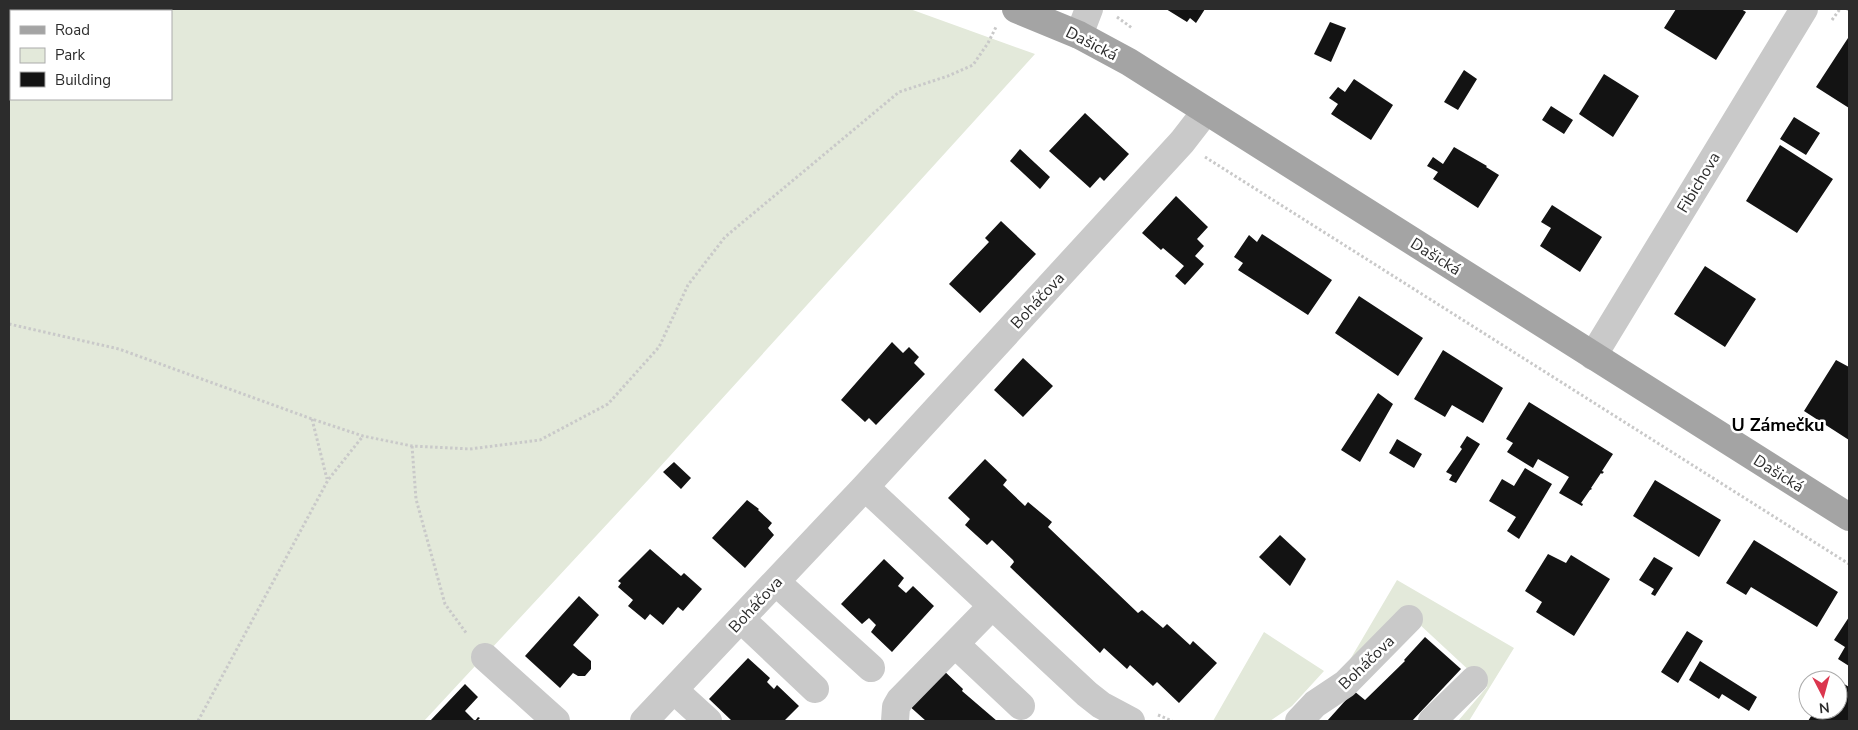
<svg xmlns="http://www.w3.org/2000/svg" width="1858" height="730" font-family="'Nunito Sans',sans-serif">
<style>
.green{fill:#e3e9da;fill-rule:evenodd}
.building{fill:#131313}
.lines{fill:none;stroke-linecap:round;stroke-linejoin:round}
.path{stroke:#c9c9c9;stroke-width:3;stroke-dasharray:2.5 2.5;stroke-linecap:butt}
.minor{stroke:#c9c9c9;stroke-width:28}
.major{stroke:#a4a4a4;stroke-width:28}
.labels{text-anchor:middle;stroke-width:5;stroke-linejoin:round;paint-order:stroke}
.street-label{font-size:16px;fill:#2c2c2c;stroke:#fff}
.neighbourhood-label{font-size:18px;font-weight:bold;fill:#000;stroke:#fff}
</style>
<rect width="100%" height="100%" fill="#fff"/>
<!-- green -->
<path class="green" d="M9,9H910L1035,54L649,479L424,721H9ZM11,11H171V99H11Z
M1397,580L1514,648L1469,721H1458L1487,687L1404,610L1338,680Z
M1264,632L1324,671L1292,706L1270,721H1213Z"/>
<!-- building -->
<path class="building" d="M1166,9H1205L1196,23L1190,18L1187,22Z
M1676,9H1741L1746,12L1716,60L1664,28Z
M1330,22L1346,28L1331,62L1314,54Z
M1848,38L1849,39V108L1816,87Z
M1464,70L1477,79L1458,110L1444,102Z
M1604,74L1639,96L1613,137L1579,114Z
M1354,79L1393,105L1371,140L1331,114L1338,104L1329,98L1338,87L1345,92Z
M1551,106L1573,120L1564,134L1542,120Z
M1085,113L1129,154L1104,181L1100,177L1090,188L1049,151Z
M1794,117L1820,133L1806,155L1780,139Z
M1780,145L1833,179L1797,233L1746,201Z
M1454,147L1487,166L1486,167L1499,175L1478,208L1433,179L1438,172L1427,166L1433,157L1443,164Z
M1020,149L1050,177L1040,189L1010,161Z
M1176,196L1208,227L1197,239L1204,246L1195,256L1204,264L1185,285L1175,276L1184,266L1163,248L1161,250L1142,233Z
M1552,205L1602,237L1580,272L1540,246L1551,228L1541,222Z
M1001,221L1036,254L980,313L949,284L989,242L985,238Z
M1262,234L1332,280L1308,315L1238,270L1243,263L1234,257L1249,235L1257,242Z
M1705,266L1756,299L1725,347L1674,314Z
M1359,296L1423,338L1398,376L1335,333Z
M892,342L903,353L909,347L919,357L914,363L925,374L876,425L869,418L865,422L841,400Z
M1443,350L1503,388L1483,423L1452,405L1445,417L1414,399Z
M1023,358L1053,386L1023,417L994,390Z
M1836,360L1849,367V440L1804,411Z
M1378,393L1393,404L1360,462L1341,450Z
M1529,402L1613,454L1602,471L1604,472L1602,474L1601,473L1591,488L1592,489L1590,490L1581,503L1583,504L1582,506L1559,493L1569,477L1538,459L1533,468L1507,452L1513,443L1506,439Z
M1467,436L1480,444L1456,483L1449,480L1452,475L1446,472L1462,449L1460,447Z
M1397,439L1422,454L1414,468L1389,453Z
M985,459L1007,480L1003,485L1025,506L1028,502L1052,522L1048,527L1138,613L1142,610L1163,628L1167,624L1190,645L1193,641L1217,663L1179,703L1157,682L1153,686L1130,665L1127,669L1104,648L1100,653L1010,567L1014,562L1013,560L992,540L987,545L965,525L970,519L948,498Z
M674,462L691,478L681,489L663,472Z
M1525,468L1552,484L1519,539L1507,531L1516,517L1489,501L1502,479L1514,486Z
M1655,480L1721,520L1699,557L1633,516Z
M747,500L759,509L758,510L772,523L768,528L774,535L745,568L712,538Z
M1280,535L1306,559L1290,586L1259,557Z
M1754,540L1838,592L1817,627L1751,587L1746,595L1726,583Z
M650,549L681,576L684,573L702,589L683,611L678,607L663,625L650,614L645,620L628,606L633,600L618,587L621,583L618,581Z
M1548,554L1566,563L1571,555L1610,579L1574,636L1536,612L1542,602L1525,591Z
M1654,557L1673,568L1655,596L1651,594L1654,589L1639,580Z
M884,559L904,578L898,586L906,593L913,586L934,606L892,652L871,632L876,625L869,618L862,624L841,604Z
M579,596L599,615L573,645L591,661V669L585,676H578L573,673L560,688L525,656Z
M1849,617V666L1838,659L1845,647L1834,640Z
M1687,631L1703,641L1678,683L1661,672Z
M1425,637L1461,669L1412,721H1327L1354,691L1365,700L1405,661L1404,660Z
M748,658L770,678L767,682L774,689L777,685L799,706L784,721H732L709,699Z
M1700,661L1757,697L1749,711L1722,694L1719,699L1689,680Z
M941,668L963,689L962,691L997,721H926L907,704Z
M1838,680L1849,687V721H1808L1815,710H1838Z
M465,684L478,697L465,711L475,721L478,717L480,718L477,721H430Z"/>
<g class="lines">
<!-- path -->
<path class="path" d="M1847,9L1849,10
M1117,17L1132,28
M1832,20L1840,9
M1205,157L1849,564
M9,324L119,349L312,419L363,436L412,446L470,449L540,440L608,404L659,347L688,285L725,237L899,92L948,76L973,65L988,43L996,27
M312,419L327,479
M412,446L416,499L445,604L467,634
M1158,715L1172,721
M198,721L328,480L363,436"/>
<!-- minor -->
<path class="minor" d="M1079,35L1089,9
M1593,356L1804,9
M865,487L1087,694L1101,705L1131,721
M776,582L871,668
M741,619L815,689
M955,644L1021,706
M485,657L556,721
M674,690L708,721
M644,721L865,487L1182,142L1206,111
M895,721L896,707L900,700L992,606
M1299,721L1315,704L1345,684L1409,619
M1432,721L1474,680"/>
<!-- major -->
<path class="major" d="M1016,9L1079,35L1129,62L1849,517"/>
</g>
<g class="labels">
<!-- street labels -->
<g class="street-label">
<text transform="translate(1092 43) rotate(27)" y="6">Dašická</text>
<text transform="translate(1698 182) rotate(-59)" y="6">Fibichova</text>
<text transform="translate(1436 256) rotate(32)" y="6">Dašická</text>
<text transform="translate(1037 300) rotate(-47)" y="6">Boháčova</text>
<text transform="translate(1779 473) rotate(32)" y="6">Dašická</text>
<text transform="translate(755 604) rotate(-47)" y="6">Boháčova</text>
<text transform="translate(1366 662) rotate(-44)" y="6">Boháčova</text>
</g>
<!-- neighbourhood labels -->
<g class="neighbourhood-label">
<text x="1778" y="431">U Zámečku</text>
</g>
</g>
<!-- border -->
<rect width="1858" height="730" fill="none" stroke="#2c2c2c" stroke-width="20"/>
<!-- legend -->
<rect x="10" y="10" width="162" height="90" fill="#ffffff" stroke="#ababab"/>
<rect x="20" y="26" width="25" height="8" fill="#a4a4a4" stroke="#ababab"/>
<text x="55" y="35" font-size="15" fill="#2c2c2c">Road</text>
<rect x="20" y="48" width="25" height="15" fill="#e3e9da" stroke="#ababab"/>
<text x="55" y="60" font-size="15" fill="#2c2c2c">Park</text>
<rect x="20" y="72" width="25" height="15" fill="#131313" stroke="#ababab"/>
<text x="55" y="85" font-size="15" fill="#2c2c2c">Building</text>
<!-- north arrow -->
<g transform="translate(1823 695) rotate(174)"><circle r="24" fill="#ffffff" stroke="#ababab"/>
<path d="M0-4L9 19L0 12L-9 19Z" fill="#db364e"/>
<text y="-8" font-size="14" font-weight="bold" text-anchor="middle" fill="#2c2c2c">N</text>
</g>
</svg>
